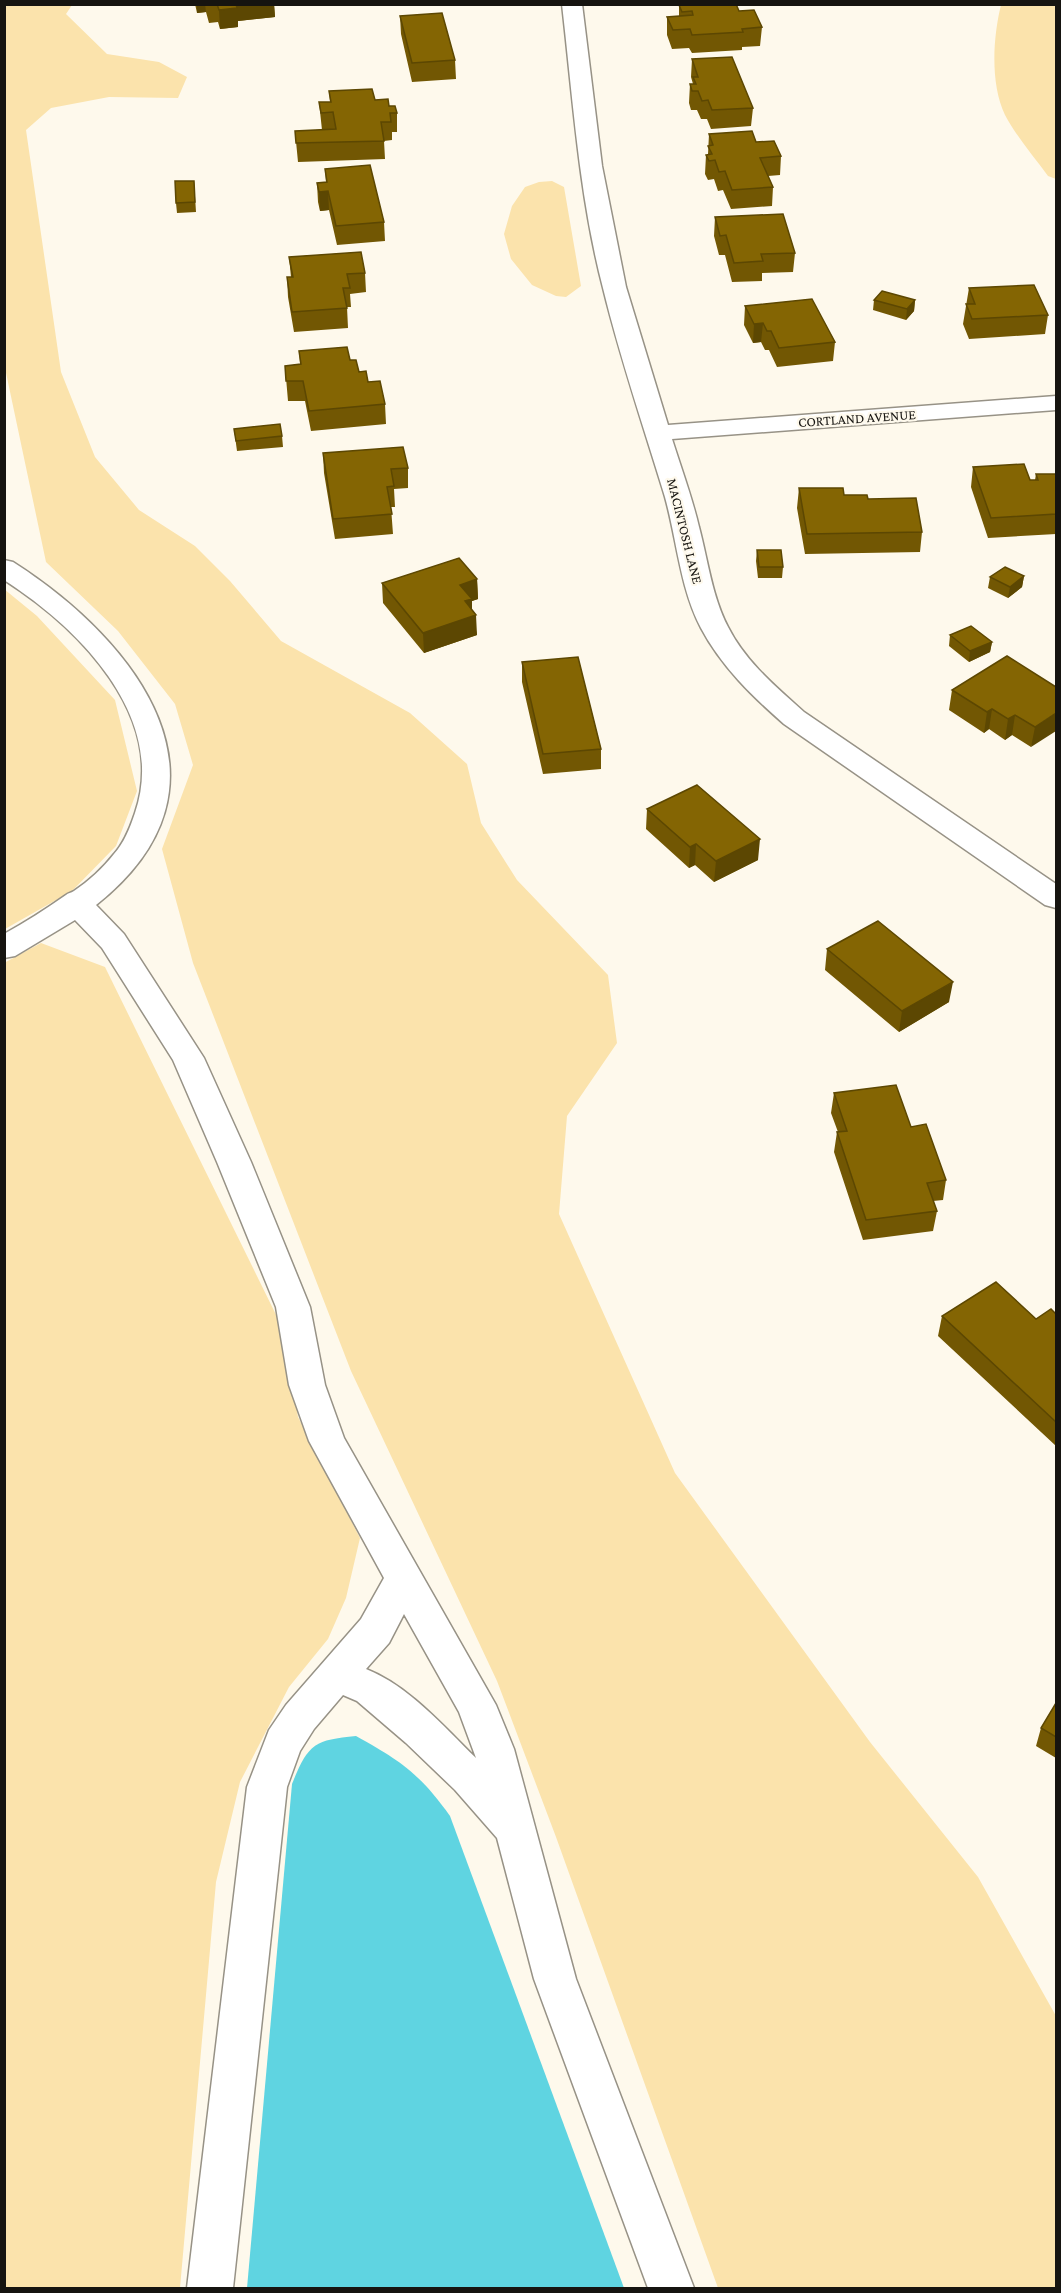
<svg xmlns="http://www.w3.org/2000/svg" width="1061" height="2293" font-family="'Crimson Pro',serif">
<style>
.green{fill:#fbe3ac}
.water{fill:#5fd4e1}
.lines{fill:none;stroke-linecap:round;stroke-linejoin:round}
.minor-casing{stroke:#979286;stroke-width:3}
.minor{fill:#fff;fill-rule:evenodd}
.wall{fill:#725703}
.shaded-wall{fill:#5c4702}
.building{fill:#846503;stroke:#5c4702;stroke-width:1.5}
.labels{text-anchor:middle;stroke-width:4.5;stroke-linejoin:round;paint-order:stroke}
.far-street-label{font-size:14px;fill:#161410;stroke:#fef9ec}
</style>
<rect width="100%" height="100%" fill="#fef9ec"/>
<!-- green -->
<path class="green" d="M4,5H72L66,14L107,54L159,62L187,77L178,98L109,97L51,108L26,130L61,372L95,457L139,510L195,546L230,581L281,641L410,713L467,764L481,823L517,880L608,975L617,1043L567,1116L559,1214L675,1473L870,1742L978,1877L1056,2016V2288H718L556,1837L497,1681L351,1371L193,963L162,849L193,765L175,704L118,631L46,562L5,368Z
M1001,5H1056V179L1048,176C1034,157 1016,136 1005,115C990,84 993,37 1001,5Z
M552,181L564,187L581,286L566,297L556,296L532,285L511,259L504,234L512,206L525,187L539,182Z
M4,589L37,616L115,700L137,791L116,846L72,891L5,929Z
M41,943L105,967L284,1331L298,1417L360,1538L346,1598L328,1639L289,1687L240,1782L216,1882L180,2288H5L4,963Z"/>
<!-- water -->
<path class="water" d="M356,1736C401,1761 420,1774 450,1816L624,2288H247L292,1784C308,1744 314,1740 356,1736Z"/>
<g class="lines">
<!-- minor casing -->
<g class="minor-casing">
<path id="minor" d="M562,4H582L602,166L626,287L668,425L1056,396V410L672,439C681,468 692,497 699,527C708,561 712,596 728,627C745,661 776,687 804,712L1056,884V908L1045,905L784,724C753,697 721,666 701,628C680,588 677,540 665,497C644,428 620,358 603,288C579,196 573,99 562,4Z
M4,560L13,562C138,642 248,785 96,905L124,934L204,1058L251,1162L310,1307L325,1385L344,1438L496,1705L514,1749L576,1979L694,2288H648L534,1979L497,1838L455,1790L406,1743L357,1701L343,1695L314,1729L300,1751L287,1787L233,2288H187L247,1787L269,1730L286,1705L361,1619L384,1578L309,1441L289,1385L276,1307L217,1162L173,1060L102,948L75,920L15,956L4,958V934C26,922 46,909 66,895C68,893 71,893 74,891C89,881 103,868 114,854C124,843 130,828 135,813C168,717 79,628 4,580ZM404,1614L459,1712L476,1758C443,1726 409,1686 366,1669L389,1643Z"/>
</g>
<!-- minor -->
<use href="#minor" class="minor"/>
</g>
<!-- wall -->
<path class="wall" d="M195,4H274L275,17L238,21V27L220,29L218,22L209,23L206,12L197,13Z
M679,5L739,11L762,27L760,46L742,47V50L692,53L689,48L672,49L667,35V17L679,16Z
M400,16L455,60L456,79L412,82L401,34Z
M692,59L753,108L751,126L711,129L707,119H701L697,110H691L689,103L690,84H693L691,77Z
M329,91L375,100L389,106L397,113V132H392V140L384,141L385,159L298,162L295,131L322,130L319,102H330Z
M709,134L756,142L781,156L780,175L768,176L773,187L772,206L731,209L723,190L718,191L714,179L708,180L705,174L706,155L708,154Z
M325,169L384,222L385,241L337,245L329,210L320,211L318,202L317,183H326Z
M194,181L196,212L177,213L176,203Z
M715,217L795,253L793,272L762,273V281L732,282L725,255H719L714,236Z
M289,257L365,273L366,292L350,294L351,307H347L348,328L294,332L288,297L287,277H291Z
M969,288L1048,315L1045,334L969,339L963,324Z
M874,300H915L914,311L906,320L873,310Z
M745,306L835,342L833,361L777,367L769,350H765L761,342L753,343L744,325Z
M299,351L350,360L385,404L386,424L311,431L305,401H288L285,366L300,364Z
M234,429L282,436L283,447L237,451Z
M323,453L408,468V488L394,489L395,507H391L393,534L335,539L324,473Z
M973,467L1030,480H1035L1036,474H1056V534L988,538L971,487Z
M799,488L868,499L922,532L920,552L805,554L797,508Z
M757,550L783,567L782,578H758L756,561Z
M1024,576L1022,587L1008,598L988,588L990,577Z
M477,579L478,599L472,601V610L477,635L424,653L383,603L382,583Z
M950,635L992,642L990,652L969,662L949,646Z
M522,662L601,749V769L543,774L522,682Z
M1056,687L1031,747L1012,735L1005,740L989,729L984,733L949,710L952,690Z
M647,809L758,860L714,882L695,865L689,868L646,829Z
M827,949L949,1002L899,1032L825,970Z
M834,1093L911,1127L946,1180L943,1200L933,1201L937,1211L933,1231L863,1240L834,1152L837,1132H838L831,1113Z
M1056,1314V1446L938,1336L942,1316L1036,1319Z
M1056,1703V1758L1036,1746L1041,1728Z"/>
<!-- shaded-wall -->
<path class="shaded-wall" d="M197,4H205L206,12L197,13Z
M236,4H274L275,17L238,21V27L220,29L219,10Z
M328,191L329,210L320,211L319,192Z
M915,300L914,311L906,320L907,309Z
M763,323L761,342L753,343L754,324Z
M1024,576L1022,587L1008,598L1010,587Z
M477,579L478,599L472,601V616L476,615L477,635L424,653L423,633L460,585Z
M992,642L990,652L969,662L970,651Z
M992,709L989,729L984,733L987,712Z
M1056,713V731L1031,747L1035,727Z
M1015,715L1012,735L1005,740L1008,719Z
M760,839L758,860L714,882L716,861Z
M696,844L695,865L689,868L690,847Z
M953,982L949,1002L899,1032L902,1011Z"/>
<!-- building -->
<path class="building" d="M217,4H236L237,8L219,10Z
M736,4L739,11L754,10L762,27L742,29L743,32L692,35L690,29L673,30L667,17L693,15L692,11L682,12L679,5Z
M442,13L455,60L412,63L400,16Z
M732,57L753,108L712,110L708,100L702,101L698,91H692L690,84H696L693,77H698L692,59Z
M372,89L375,100L388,99L389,106H395L397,113H390L391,122H381L384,141L296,143L295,131L336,129L333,112L321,113L319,102H331L329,91Z
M752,131L756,142L774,141L781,156L760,158L773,187L732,190L725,171L719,172L715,160L709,161L706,155L712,154L708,146L713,145L709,134Z
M370,165L384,222L336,226L328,191L319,192L317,183L327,182L325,169Z
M175,181H194L195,202L176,203Z
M783,214L795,253L761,254L763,261L734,263L726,235L720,236L715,217Z
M361,252L365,273L347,274L350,288H343L347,308L292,312L287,277H293L289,257Z
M1034,285L1048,315L972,319L966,304H975L969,288Z
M882,291L915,300L907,309L874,300Z
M812,299L835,342L779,348L771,331H767L763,323L754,324L745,306Z
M347,347L350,360H356L359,372L366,371L368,382L380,381L385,404L309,411L303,381H286L285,366L301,364L299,351Z
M280,424L282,436L236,441L234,429Z
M403,447L408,468L391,469L394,486L387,487L392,514L333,519L323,453Z
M1024,464L1030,480H1038L1036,474H1056V514L991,518L973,467Z
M799,488H843L844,495H867L868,499L916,498L922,532L807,534Z
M757,550H781L783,567H759Z
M459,558L477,579L460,585L472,599L465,601L476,615L423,633L382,583Z
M1005,567L1024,576L1010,587L990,577Z
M971,626L992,642L970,651L950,635Z
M1007,656L1056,687V713L1035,727L1015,715L1008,719L992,709L987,712L952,690Z
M578,657L601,749L543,754L522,662Z
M697,785L760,839L716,861L696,844L690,847L647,809Z
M878,921L953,982L902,1011L827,949Z
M896,1085L911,1127L926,1124L946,1180L927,1183L937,1211L866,1220L837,1132L847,1131L834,1093Z
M996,1282L1036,1319L1051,1309L1056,1314V1422L942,1316Z
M1056,1703V1737L1041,1728Z"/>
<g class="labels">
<!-- far-street labels -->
<g class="far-street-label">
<text transform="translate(857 418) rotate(-4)" y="5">CORTLAND AVENUE</text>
<text transform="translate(685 531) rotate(76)" y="5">MACINTOSH LANE</text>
</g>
</g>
<!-- border -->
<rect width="1061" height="2293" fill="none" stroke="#161410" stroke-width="12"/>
</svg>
